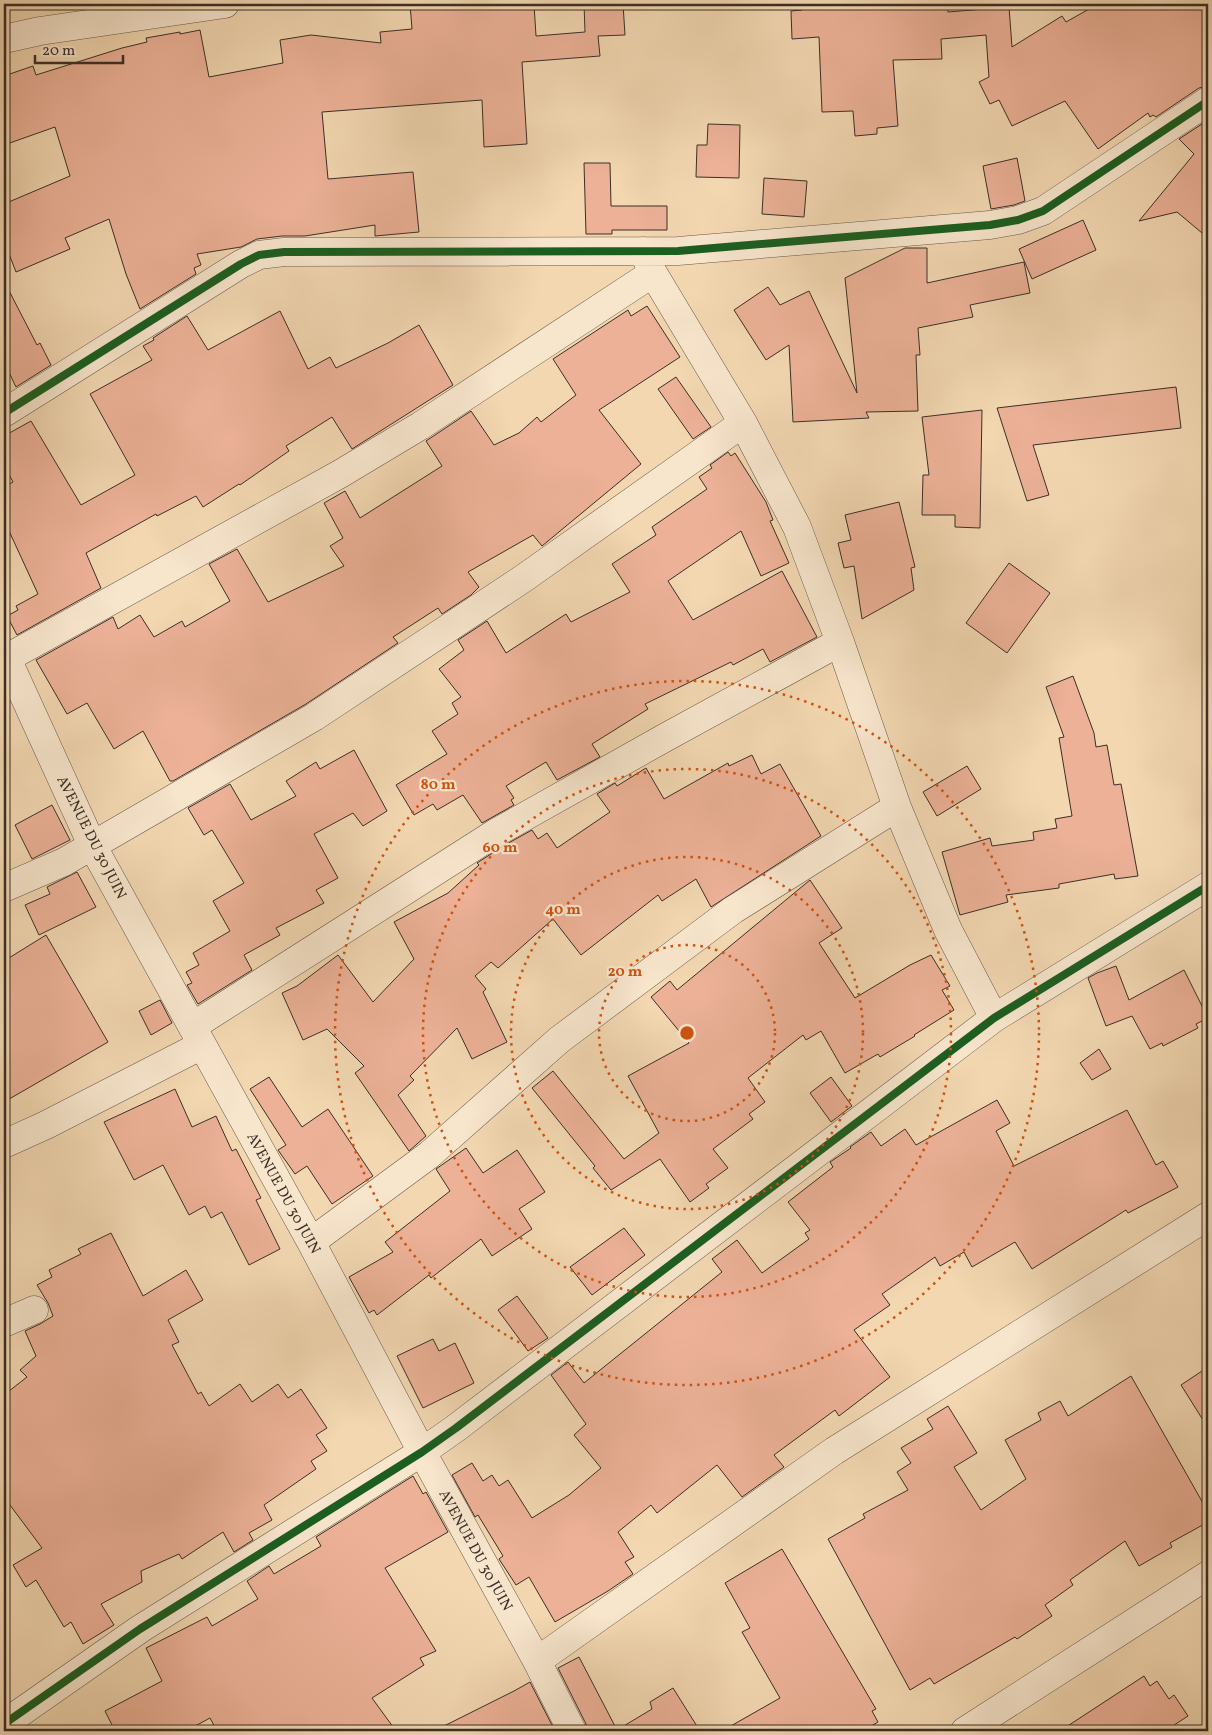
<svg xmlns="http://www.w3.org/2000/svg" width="1212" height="1735" font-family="Vollkorn,serif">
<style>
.building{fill:#ecb197;stroke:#3b2f27}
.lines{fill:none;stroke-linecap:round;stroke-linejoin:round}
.minor-casing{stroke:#69594a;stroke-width:29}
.minor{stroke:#f7e5cc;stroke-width:28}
.cycleway-casing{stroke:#f7e5cc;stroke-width:11}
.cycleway{stroke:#1b5e20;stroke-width:8}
.ring{fill:none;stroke:#ce5310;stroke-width:2.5;stroke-dasharray:2.5 5}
.labels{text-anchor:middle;stroke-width:4.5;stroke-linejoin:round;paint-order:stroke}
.street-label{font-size:15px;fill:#3b2f27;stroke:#f7e5cc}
.centre{fill:#ce5310;stroke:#f7e5cc;stroke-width:2.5}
.ring-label{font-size:15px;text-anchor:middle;font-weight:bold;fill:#ce5310;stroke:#f7e5cc;stroke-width:4.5;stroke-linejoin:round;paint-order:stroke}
</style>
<rect width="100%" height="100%" fill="#f2d7b1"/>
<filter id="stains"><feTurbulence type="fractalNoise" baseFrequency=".004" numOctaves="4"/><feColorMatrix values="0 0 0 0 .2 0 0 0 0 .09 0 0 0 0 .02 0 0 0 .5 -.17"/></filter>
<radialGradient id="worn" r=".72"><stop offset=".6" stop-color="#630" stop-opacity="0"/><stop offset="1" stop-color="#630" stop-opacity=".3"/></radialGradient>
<!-- building -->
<path class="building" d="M410,4H534L536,36L585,32L584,4H623L625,35L598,36L600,56L522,62L527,144L484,147L482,100L322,112L328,179L413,172L419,232L375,236V225L305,236H282L257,239L241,247L197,254L201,265L194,268L196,274L140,309L126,274L109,219L65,238L70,249L16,272L4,241V204L70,176L55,127L4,145V76L33,66L36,75L122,48L147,42L146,38L180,32V34L200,30L209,77L283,63L280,40L311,35L381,43L380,32L412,29Z
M802,4H948V12L1009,7L1012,47L1062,16L1066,22L1098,4H1161L1162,10L1187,4H1208V86L1199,88L1156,117L1153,115L1150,117L1148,113L1098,149L1065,101L1012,126L999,100L990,104L979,82L989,77L986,35L941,39L942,59L893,60L898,126L877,128V134L855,136L853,111L822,112L819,37L792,39L791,11L802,10Z
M1208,120V238L1177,212L1139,221L1194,154L1179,139Z
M708,124L740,125L739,178L696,177L697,145H707Z
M1017,158L1025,201L1014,205L991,209L983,166Z
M584,163H610L611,206H667V230H612V234H586Z
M764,178L807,181L804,217L762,214Z
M1083,220L1096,250L1032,279L1019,249Z
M905,248H927V283L1024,262L1030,293L970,305L973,317L918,328L920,355H916L918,411L866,412L869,418L793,422L789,345L766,360L734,310L768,287L780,305L809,291L857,393L845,278Z
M4,281L37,345L40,343L51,365L16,387L4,362Z
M647,306L680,357L599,410L641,464L542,546L533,535L468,572L479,587L471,595L442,614L438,608L393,637L398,643L306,704L173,781H170L143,731L114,749L87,703L67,714L36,660L113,617L118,629L140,615L154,637L182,621L185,627L230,601L209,564L237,549L268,602L344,566L330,546L343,538L324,503L345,491L360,518L442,466L426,441L471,411L494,445L519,433L537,417L541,422L576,395L553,359L628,310L631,316Z
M280,311L308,369L330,357L336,368L388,343L419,325L453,385L352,449L332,417L286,446L289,451L240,485L239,484L203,507L196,496L157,516L156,514L86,553L101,588L17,635L7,616L18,610L16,606L38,594L4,520V487L13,482L4,465V436L31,421L81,505L135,475L90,394L152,360L143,346L154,340L153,338L187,316L208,350Z
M676,377L711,427L693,439L658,389Z
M1176,387L1181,428L1033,445L1049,495L1027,501L997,408Z
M982,410L980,528L955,527V515H922L923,475H929L922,417Z
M728,452L731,456L735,453L766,502L773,520L770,521L789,563L761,576L741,531L668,581L693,620L782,571L817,637L770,662L763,649L733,665L731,662L645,704L648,709L592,744L600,757L557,780L546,762L506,786L514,798L511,800L514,805L482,823L463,795L437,810L433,804L414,815L396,785L447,754L432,731L458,714L452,703L461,697L439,669L464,650L458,640L487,621L506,653L566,614L571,622L630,592L612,564L656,535L652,527L707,489L699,477L712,468L710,465Z
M899,502L915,567L911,568L914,590L862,619L854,566L844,568L838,543L851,540L845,515Z
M1009,563L1050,593L1007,653L966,623Z
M1073,676L1094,733L1096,747L1107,745L1114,785L1121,784L1138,876L1115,879L1114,874L1059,884V888L1006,895L1008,902L960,915L942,852L990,838L992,846L1034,840L1033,832L1057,828L1055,819L1072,816L1059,738L1064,737L1046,687Z
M354,750L387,811L363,826L353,813L314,834L338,878L316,890L324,903L276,928L280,935L244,955L252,970L198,1004L187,985L192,983L186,972L199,965L193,953L230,931L213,901L244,883L212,830L204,835L188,808L230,784L251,820L296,796L286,781L316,762L320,769Z
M752,755L761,774L780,764L821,836L711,907L696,879L662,901L658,895L581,955L553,919L498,968L491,962L475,976L486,989L483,992L507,1042L472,1059L457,1028L410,1076L414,1080L398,1095L426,1136L409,1151L355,1073L364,1066L327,1029L303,1040L282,993L297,986L338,955L373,1002L414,959L394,922L448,893L479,865L477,863L505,845L532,830L538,839L547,833L557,848L610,812L597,794L615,783L617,786L646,768L664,799L728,763L729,766Z
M967,766L981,789L937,816L923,792Z
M52,805L70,840L32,859L15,825Z
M77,872L96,907L39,935L25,905L50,894L47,887Z
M810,880L842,928L819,943L855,998L910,965L931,955L950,986L942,990L954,1010L914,1035L915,1036L880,1057L878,1054L845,1073L821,1031L806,1040L803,1035L748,1078L765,1102L749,1114L753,1119L713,1149L728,1168L706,1184L709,1188L690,1202L660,1159L611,1190L593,1168L595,1166L532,1088L553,1071L624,1159L659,1133L628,1076L689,1043L651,997L670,981L677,990Z
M46,935L108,1042L4,1102V961Z
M1116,966L1129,1000L1184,970L1208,1018L1196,1024L1198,1028L1163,1046L1162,1043L1150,1049L1132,1016L1106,1026L1088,978L1097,973Z
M160,1000L172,1023L151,1035L139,1011Z
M1099,1049L1111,1069L1092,1080L1080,1063Z
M269,1077L302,1127L328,1109L373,1176L332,1204L307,1166L295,1174L278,1150L286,1145L250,1089Z
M831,1077L852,1106L831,1122L810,1093Z
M175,1089L192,1127L216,1116L232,1151L236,1149L261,1198L256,1200L280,1249L249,1265L222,1212L211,1218L205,1206L189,1215L163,1165L134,1180L104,1122Z
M997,1100L1010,1123L996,1131L1014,1166L1127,1110L1156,1165L1163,1161L1178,1187L1128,1213L1126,1210L1032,1269L1015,1242L972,1267L964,1252L940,1266L935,1257L882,1294L890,1305L854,1330L890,1377L839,1416L835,1410L774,1455L784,1467L742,1497L717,1465L657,1513L651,1505L618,1532L634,1557L625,1562L633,1574L608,1591L555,1622L529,1577L516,1585L499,1559L503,1556L478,1515L475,1517L452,1475L472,1463L483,1481L492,1475L499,1486L508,1480L532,1518L569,1495L601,1468L574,1435L586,1424L551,1375L568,1362L584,1383L722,1272L712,1259L737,1240L762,1273L809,1239L805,1233L810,1230L788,1202L833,1167L830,1162L851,1148L850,1147L871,1132L881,1146L905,1129L916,1145Z
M466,1148L483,1173L517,1150L545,1192L519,1209L532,1229L492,1256L481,1239L431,1278L429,1275L377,1315L374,1310L369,1313L349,1277L393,1252L385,1242L450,1191L436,1169Z
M624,1228L645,1255L592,1295L570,1267Z
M111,1233L143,1296L186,1270L203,1300L168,1320L179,1342L172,1345L198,1394L201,1392L209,1406L240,1384L252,1402L278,1384L288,1398L301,1389L327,1428L316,1435L327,1451L311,1461L316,1469L264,1505L272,1520L249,1533L253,1540L234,1552L223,1532L182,1559L179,1554L141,1571L142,1582L101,1604L114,1625L83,1644L71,1622L64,1627L36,1580L26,1587L13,1565L42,1548L4,1497V1395L27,1377L20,1370L36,1356L25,1331L40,1324L53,1316L48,1303L37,1285L52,1277L49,1270L81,1254L78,1249Z
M517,1296L548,1338L528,1351L498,1310Z
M433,1339L439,1351L455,1343L474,1383L423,1408L397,1356Z
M1208,1367V1428L1181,1385Z
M1131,1376L1208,1512V1522L1170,1543L1172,1547L1139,1566L1125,1541L1070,1580L1073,1585L1045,1605L1052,1616L1017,1639L1015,1637L934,1684L930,1678L910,1690L828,1539L865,1518L863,1514L908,1490L897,1472L911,1463L901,1448L933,1429L927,1419L948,1406L977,1453L954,1467L981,1510L1026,1479L1005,1440L1041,1420L1038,1413L1060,1401L1068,1416Z
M413,1476L423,1494L426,1492L448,1532L385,1568L436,1651L420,1658L424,1665L372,1698L396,1731H217L210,1718L186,1731H115L105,1711L162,1681L146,1648L207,1617L212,1626L258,1599L247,1581L269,1566L274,1574L321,1546L316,1537Z
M782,1549L876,1709L872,1711L878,1722L863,1731H722L780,1698L742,1632L750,1628L725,1583Z
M579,1657L617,1730L652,1709L650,1702L673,1688L700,1731H588L586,1724L558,1668Z
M1144,1676L1150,1686L1157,1681L1169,1699L1174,1695L1188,1716L1165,1731H1060Z
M530,1682L555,1731H434L514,1691Z"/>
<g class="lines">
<!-- minor casing -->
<g class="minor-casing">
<path id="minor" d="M4,39L40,31L225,4
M643,251L653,273L743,423L797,527L840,642L897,807L948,930L994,1018
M4,413L241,264L259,255L284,252L678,251L990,225L1018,220L1043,211L1208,101
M4,652L92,845L311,1242L422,1452L537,1661L572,1731
M7,658L340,474L420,426L653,273
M4,888L64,862L314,717L524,578L743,423
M193,1026L497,832L668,736L840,642
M4,1144L46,1125L202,1045
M311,1242L429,1155L559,1040L733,910L897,807
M4,1323L34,1310
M537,1661L834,1451L1208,1216
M4,1724L140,1629L422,1452L456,1428L994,1018L1208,886
M965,1731L1208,1575"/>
</g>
<!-- minor -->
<use href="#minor" class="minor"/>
<!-- cycleway casing -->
<g class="cycleway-casing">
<path id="cycleway" d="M4,413L241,264L259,255L284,252L678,251L990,225L1018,220L1043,211L1208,101
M4,1724L140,1629L422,1452L456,1428L994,1018L1208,886"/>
</g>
<!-- cycleway -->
<use href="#cycleway" class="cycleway"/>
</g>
<!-- distance rings -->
<g class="ring">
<circle cx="687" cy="1033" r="88"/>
<circle cx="687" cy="1033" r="176"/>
<circle cx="687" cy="1033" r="264"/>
<circle cx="687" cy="1033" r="352"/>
</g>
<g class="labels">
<!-- street labels -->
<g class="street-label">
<text transform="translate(92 837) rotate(63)" y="5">AVENUE DU 30 JUIN</text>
<text transform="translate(284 1193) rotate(61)" y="5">AVENUE DU 30 JUIN</text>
<text transform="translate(476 1550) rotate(61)" y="5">AVENUE DU 30 JUIN</text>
</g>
</g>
<circle cx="687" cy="1033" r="8" class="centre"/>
<g class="ring-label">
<text x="438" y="789">80 m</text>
<text x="500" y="852">60 m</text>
<text x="563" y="914">40 m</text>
<text x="625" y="976">20 m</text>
</g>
<!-- margin -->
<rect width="1212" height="1735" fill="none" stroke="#f2d7b1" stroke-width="20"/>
<rect x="5" y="5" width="1202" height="1725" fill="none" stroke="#3b2f27" stroke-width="2.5"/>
<rect x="10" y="10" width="1192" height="1715" fill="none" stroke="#3b2f27"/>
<!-- scale -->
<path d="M35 55v8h88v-8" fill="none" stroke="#3b2f27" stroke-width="2.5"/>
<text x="42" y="55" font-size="15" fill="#3b2f27" stroke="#f7e5cc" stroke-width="4" paint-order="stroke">20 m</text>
<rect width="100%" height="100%" filter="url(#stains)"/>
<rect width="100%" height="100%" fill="url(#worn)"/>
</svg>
